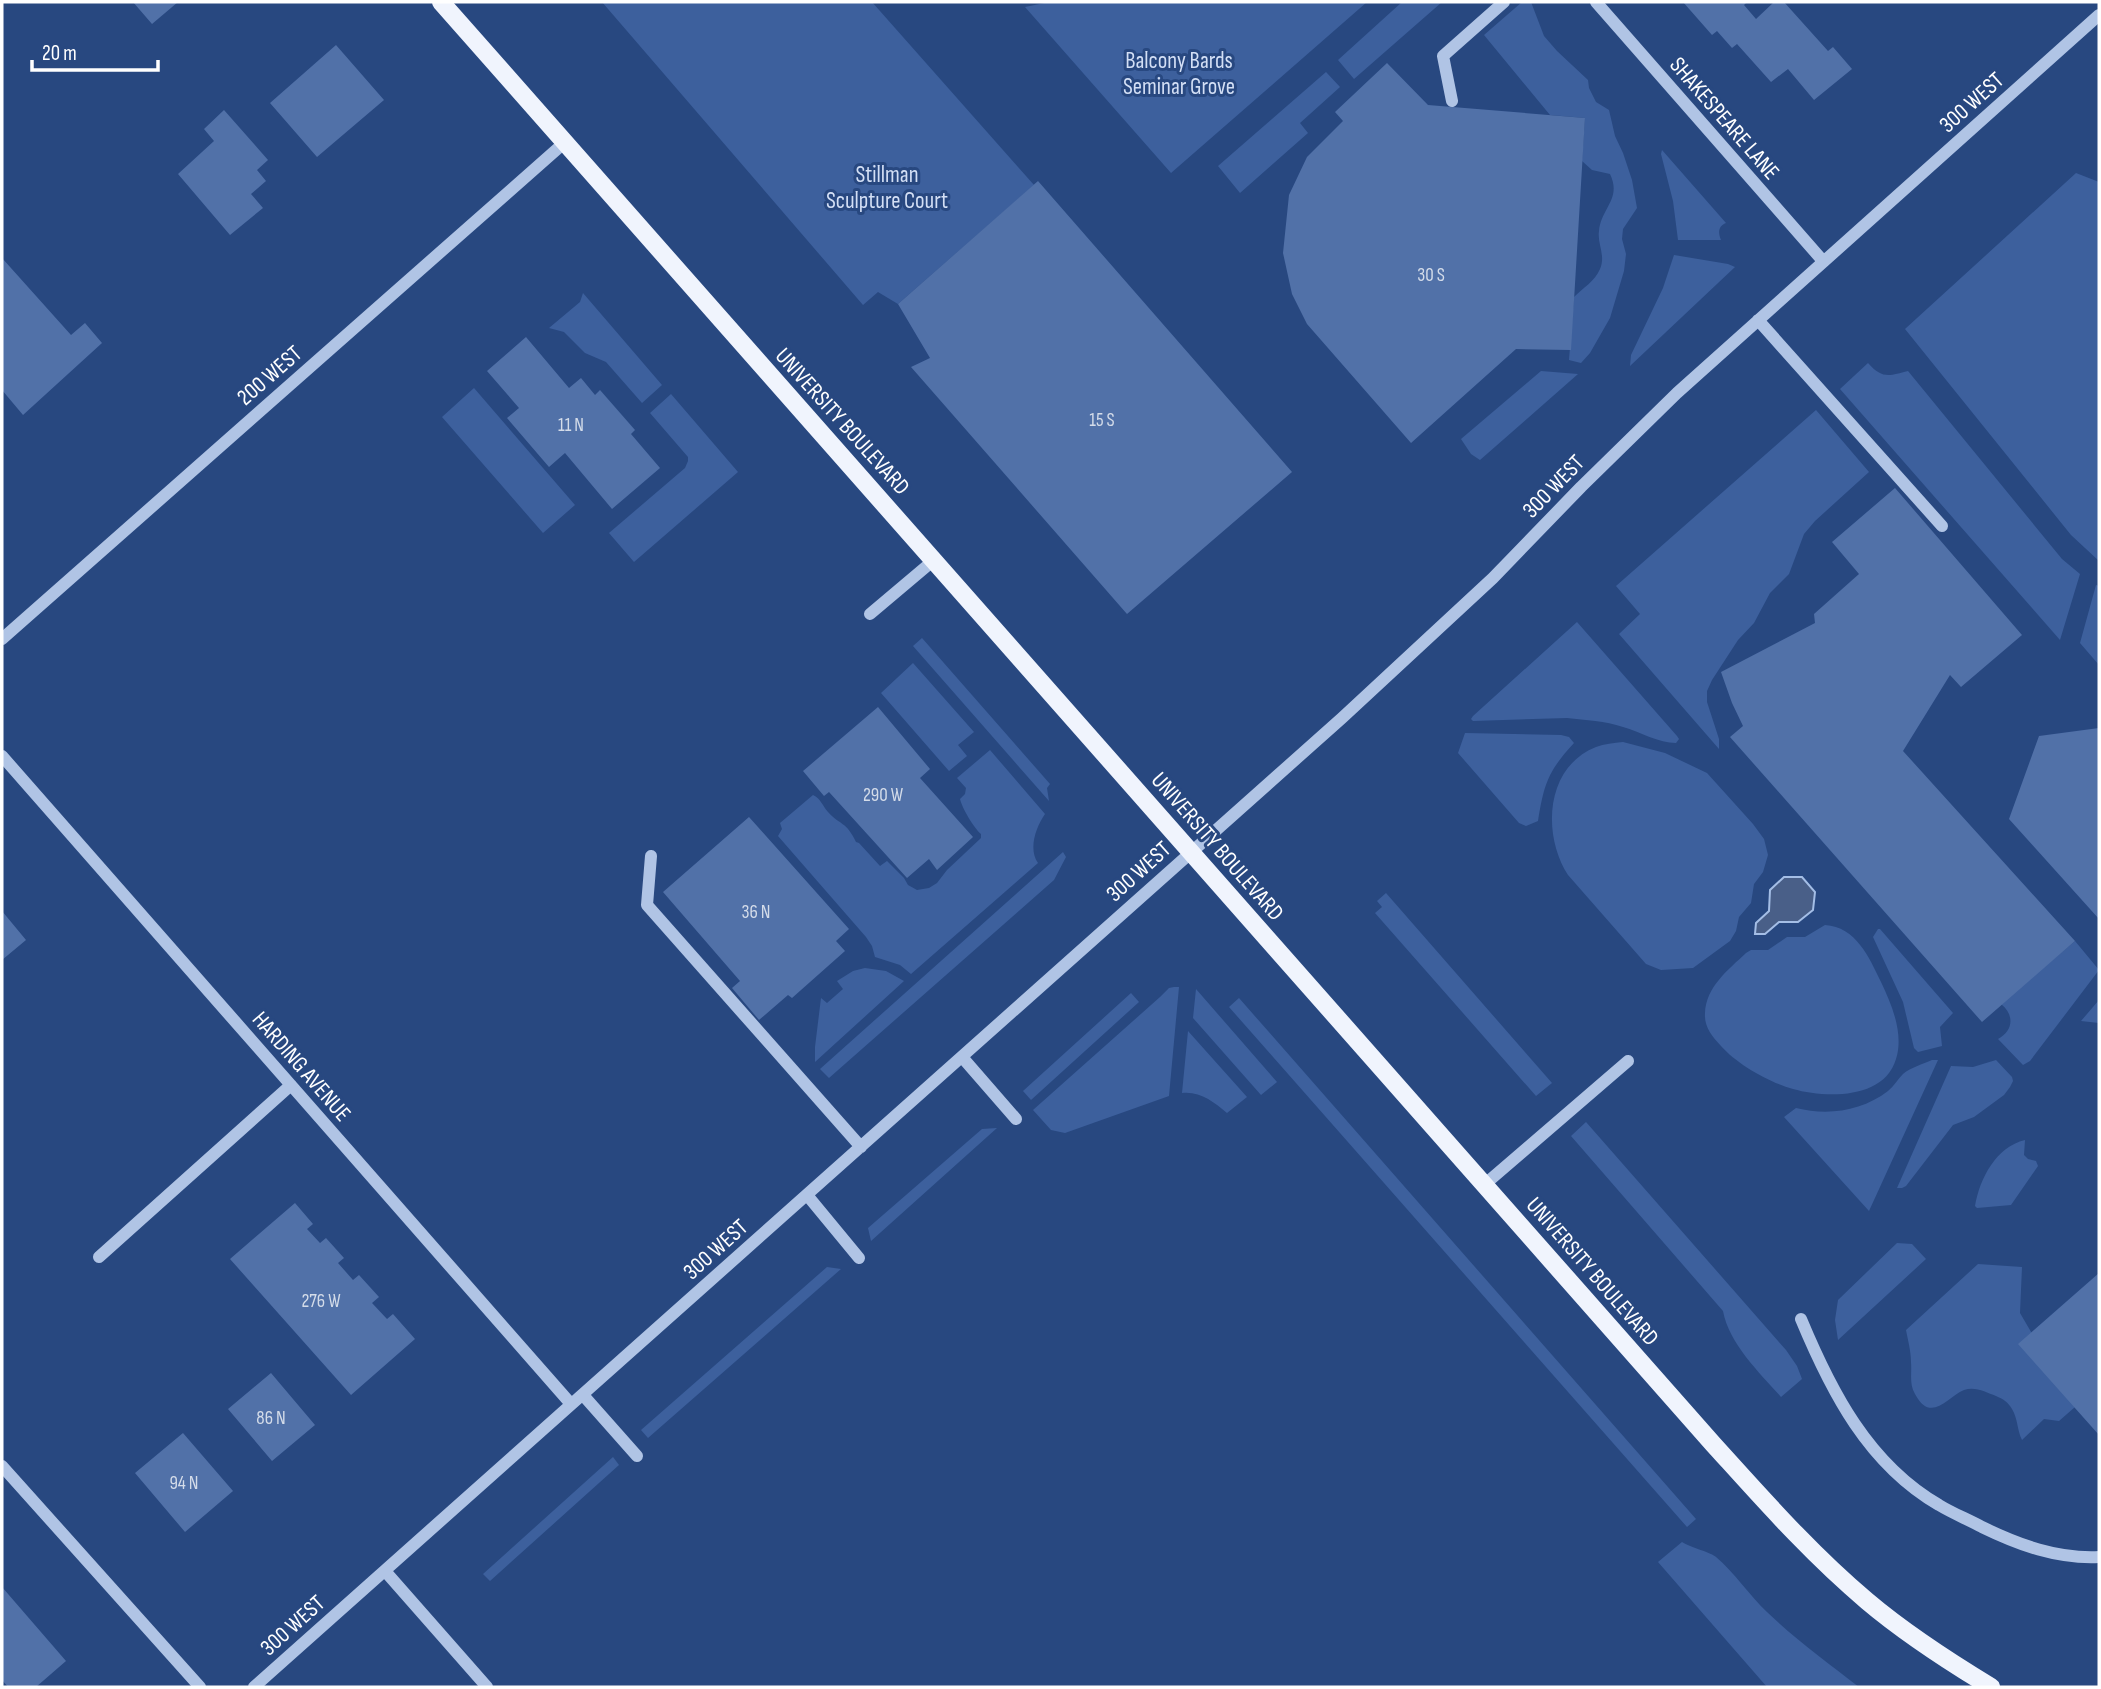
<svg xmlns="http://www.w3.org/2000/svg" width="2101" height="1689" font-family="'Sofia Sans Condensed',sans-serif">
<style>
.green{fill:#3d609d}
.water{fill:#495f88;stroke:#a4bee6;stroke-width:2}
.building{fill:#5171a8}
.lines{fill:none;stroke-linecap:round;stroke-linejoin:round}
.minor{stroke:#b0c4e5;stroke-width:12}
.major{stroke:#f0f4fd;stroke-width:18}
.labels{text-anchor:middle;stroke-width:6;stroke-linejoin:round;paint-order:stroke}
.number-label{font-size:19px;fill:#d4dce9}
.park-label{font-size:23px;fill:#d3dff5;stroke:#284880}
.street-label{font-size:23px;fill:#fff;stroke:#284880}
</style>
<rect width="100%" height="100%" fill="#284880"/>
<!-- green -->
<path class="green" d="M602,2H872L1034,185L898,304L878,292L863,305Z
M1049,2H1367L1171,173L1025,7Z
M1402,2L1413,3L1415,2H1442L1354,79L1338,60Z
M1522,2H1531L1544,36L1557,51L1588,80L1589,88L1596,102L1609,110L1615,136L1623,153L1632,180L1637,208L1623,229L1622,239L1626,254L1624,271L1610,318L1590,353L1581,363L1569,360L1574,297C1583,288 1595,281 1600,269C1606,255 1597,244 1599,231C1601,208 1622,199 1610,174L1592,170L1582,161L1585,118L1550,115L1484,35Z
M1326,72L1340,87L1300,123L1308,133L1240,193L1218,166Z
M1662,150L1726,223C1718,226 1718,233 1721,240H1678L1673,201L1661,154Z
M2076,173L2099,182V561L2071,535L1905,329Z
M1674,255L1728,264L1735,267L1630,366L1631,355L1663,288Z
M583,293L662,385L642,403L606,362L585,353L564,332L549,328L580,302Z
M1868,363C1882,379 1889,376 1908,371L2062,559L2080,574L2060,640L1840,389Z
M1541,371L1578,374L1480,460L1471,454L1461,439Z
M474,388L575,505L543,533L442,417Z
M671,394L738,472L634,562L609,533L685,468L688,461V457L650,413Z
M1816,410L1869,472L1815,521L1804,534L1789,574L1770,593L1754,623L1738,640L1712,680L1707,691V702L1719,739V749L1619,634L1640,614L1616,586Z
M2096,585L2099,586V665L2080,643Z
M1577,622L1677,736L1679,739L1676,743C1659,743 1640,732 1623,727C1605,721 1586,720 1567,718L1473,721L1471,719L1473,716Z
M922,638L1050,784L1047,788L1049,801L913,646Z
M913,663L974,732L958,745L967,756L949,771L881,693Z
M1465,733L1561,735L1569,737L1574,743C1548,771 1544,784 1538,821L1526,826L1519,823L1458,753Z
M1623,742L1665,753L1707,773L1753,824L1764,839L1768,855L1763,872L1754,884L1751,903L1739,917L1736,931L1730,941L1693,968L1661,970L1646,964L1568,875C1542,835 1545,767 1596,747C1604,744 1614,743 1623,742Z
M990,750L1045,814C1036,827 1028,849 1038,863L911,974L900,965L875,957L872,946L866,937L778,836L782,829L780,823L813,795C821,799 822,805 828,812C841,826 846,821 856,842L859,843L880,866L887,861L904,878L908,885L917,890L929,888L937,883L947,870L981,838V834C974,828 962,808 960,799L965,794L966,788L957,778Z
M1063,852L1066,857L1054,880L829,1078L820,1069Z
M1386,893L1552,1083L1536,1096L1375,913L1382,907L1377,901Z
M1825,925C1856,927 1869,957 1881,982C1892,1005 1904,1034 1896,1059C1884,1100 1825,1098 1793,1089C1768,1082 1737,1064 1721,1046C1712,1036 1704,1027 1705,1013C1706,987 1728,970 1746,953L1751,950H1768L1787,937H1805Z
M1878,929H1880L1953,1013L1940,1027L1942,1046L1918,1052L1914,1048L1903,1002L1873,937Z
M2075,941L2099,970L2030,1061L2023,1065L1998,1039C2013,1031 2015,1015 2001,1004Z
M865,968L886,971L904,981L815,1062V1047L821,998L827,1003L843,989L837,981L853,971Z
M1174,987H1179L1169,1096L1065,1133L1051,1130L1033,1110L1160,997L1169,988Z
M1196,989L1277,1082L1261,1095L1193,1018Z
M1131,993L1139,1002L1031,1100L1023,1091Z
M1239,998L1696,1519L1687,1527L1229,1007Z
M2099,1000V1023L2081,1021Z
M1188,1031L1247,1097L1227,1113C1214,1102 1200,1091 1182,1093Z
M1932,1060H1938L1869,1211L1784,1117L1796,1108C1828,1116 1862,1111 1888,1091C1894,1086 1898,1079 1903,1074C1910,1068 1923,1064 1932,1060Z
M1996,1060L2012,1077L2013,1081L2010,1087L2004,1095L1974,1117L1953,1125L1906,1186L1902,1188H1897L1951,1066L1973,1067Z
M1586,1122L1786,1350L1797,1366L1802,1379L1781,1397C1760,1373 1729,1344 1723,1311L1571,1136Z
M997,1128L871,1241L868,1228L982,1129Z
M2025,1140L2024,1155L2028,1159L2036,1161L2038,1166L2011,1205L1977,1208L1975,1206C1980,1178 1996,1147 2025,1140Z
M1897,1243L1912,1244L1926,1259L1838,1340L1835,1320L1838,1300Z
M1978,1264L2022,1267L2020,1313L2075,1407L2059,1421L2044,1419L2022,1440C2017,1430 2018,1419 2012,1409C2008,1402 2003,1399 1996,1396C1986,1392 1975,1386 1964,1390C1947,1397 1931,1424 1915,1394C1909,1384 1912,1373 1911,1362C1911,1351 1908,1341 1906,1330Z
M827,1267L841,1269L648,1438L641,1430Z
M613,1457L619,1465L490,1581L483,1574Z
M1682,1542C1690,1547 1712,1553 1716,1557C1734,1572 1750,1596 1767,1612C1796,1640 1828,1663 1859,1687H1767L1658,1562Z"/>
<!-- water -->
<path class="water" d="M1784,877H1802L1815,892L1813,910L1798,922H1779L1765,934H1755L1756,923L1769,911L1770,890Z"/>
<!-- building -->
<path class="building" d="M133,2H178L152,24Z
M1683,2H1747L1744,5L1756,19L1774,2H1784L1828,51L1833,47L1852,69L1814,100L1788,69L1771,82L1737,44L1732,48L1717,31L1712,35Z
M336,45L384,100L317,157L270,103Z
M1387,63L1428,105L1585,118L1571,350L1516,349L1411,443L1307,324L1292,294L1283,253L1289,195L1307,157L1343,121L1335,112Z
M224,110L268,160L257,170L266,181L251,194L263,208L230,235L178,174L214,141L204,129Z
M1038,181L1292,472L1127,614L911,367L930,358L898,304Z
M2,258L71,335L85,323L102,343L23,415L2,390Z
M526,337L569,388L581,378L595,395L600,390L635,430L631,434L660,468L612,509L565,453L549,467L507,418L519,408L487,371Z
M1895,488L2022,635L1961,687L1950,675L1903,751L2075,941L1982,1022L1730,737L1743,726L1732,703L1721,672L1815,623L1814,614L1859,574L1832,542Z
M878,707L930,769L920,778L973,837L937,870L929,859L907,878L829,792L824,796L803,771Z
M2099,728V919L2009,819L2039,736Z
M749,817L849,929L836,941L845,951L792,998L788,995L759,1020L732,988L740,981L663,892Z
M2,911L26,940L2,960Z
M295,1203L313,1224L307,1229L320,1243L326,1238L344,1258L338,1263L353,1280L359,1275L379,1297L372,1303L387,1319L393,1314L415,1339L351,1395L230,1259Z
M2099,1273V1435L2018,1344Z
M271,1373L315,1425L272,1461L228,1409Z
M183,1433L233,1491L185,1532L135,1473Z
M2,1587L66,1661L36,1687H8L2,1680Z"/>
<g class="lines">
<!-- minor -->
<path class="minor" d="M1596,2L1823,261
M1452,101L1443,56L1504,2
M1758,320L1942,526
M870,614L934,560
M2,639L564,143
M2,756L571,1404
M651,856L647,905L861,1147
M962,1057L1016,1119
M1484,1185L1628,1061
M807,1195L859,1258
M99,1257L291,1085
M1801,1319C1831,1391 1868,1464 1939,1505C1952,1513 1967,1519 1982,1527C2019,1545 2057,1559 2099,1557
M583,1395L637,1456
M2,1466L200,1687
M385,1571L487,1687
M254,1687L1342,718L1493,578L1581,487L1677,393L2099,15"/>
<!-- major -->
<path class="major" d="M441,2L1713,1444C1762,1498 1811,1554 1867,1601C1906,1634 1948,1661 1991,1687"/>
</g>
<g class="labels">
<!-- number labels -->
<g class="number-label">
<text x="1431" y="281">30 S</text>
<text x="1102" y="426">15 S</text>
<text x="571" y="431">11 N</text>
<text x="883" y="801">290 W</text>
<text x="756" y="918">36 N</text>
<text x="321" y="1307">276 W</text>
<text x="271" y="1424">86 N</text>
<text x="184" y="1489">94 N</text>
</g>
<!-- park labels -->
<g class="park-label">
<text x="1179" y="68">Balcony Bards<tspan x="1179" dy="26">Seminar Grove</tspan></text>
<text x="887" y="182">Stillman<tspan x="887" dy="26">Sculpture Court</tspan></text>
</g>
<!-- street labels -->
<g class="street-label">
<text transform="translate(1971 102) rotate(-42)" y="8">300 WEST</text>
<text transform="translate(1725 118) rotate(49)" y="8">SHAKESPEARE LANE</text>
<text transform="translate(269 375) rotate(-41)" y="8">200 WEST</text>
<text transform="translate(843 421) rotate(48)" y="8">UNIVERSITY BOULEVARD</text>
<text transform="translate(1553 486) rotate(-46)" y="8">300 WEST</text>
<text transform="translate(1218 846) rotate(49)" y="8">UNIVERSITY BOULEVARD</text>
<text transform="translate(1138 871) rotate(-42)" y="8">300 WEST</text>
<text transform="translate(302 1066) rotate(49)" y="8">HARDING AVENUE</text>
<text transform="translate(715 1249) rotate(-42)" y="8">300 WEST</text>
<text transform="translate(1593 1271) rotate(49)" y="8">UNIVERSITY BOULEVARD</text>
<text transform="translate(292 1625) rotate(-42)" y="8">300 WEST</text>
</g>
</g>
<!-- border -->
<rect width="2101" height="1689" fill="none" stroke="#ffffff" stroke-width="7"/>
<!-- scale -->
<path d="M32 60v10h126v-10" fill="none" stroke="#ffffff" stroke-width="3.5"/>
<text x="42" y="60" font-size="21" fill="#ffffff" stroke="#284880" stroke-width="5" paint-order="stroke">20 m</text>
</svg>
